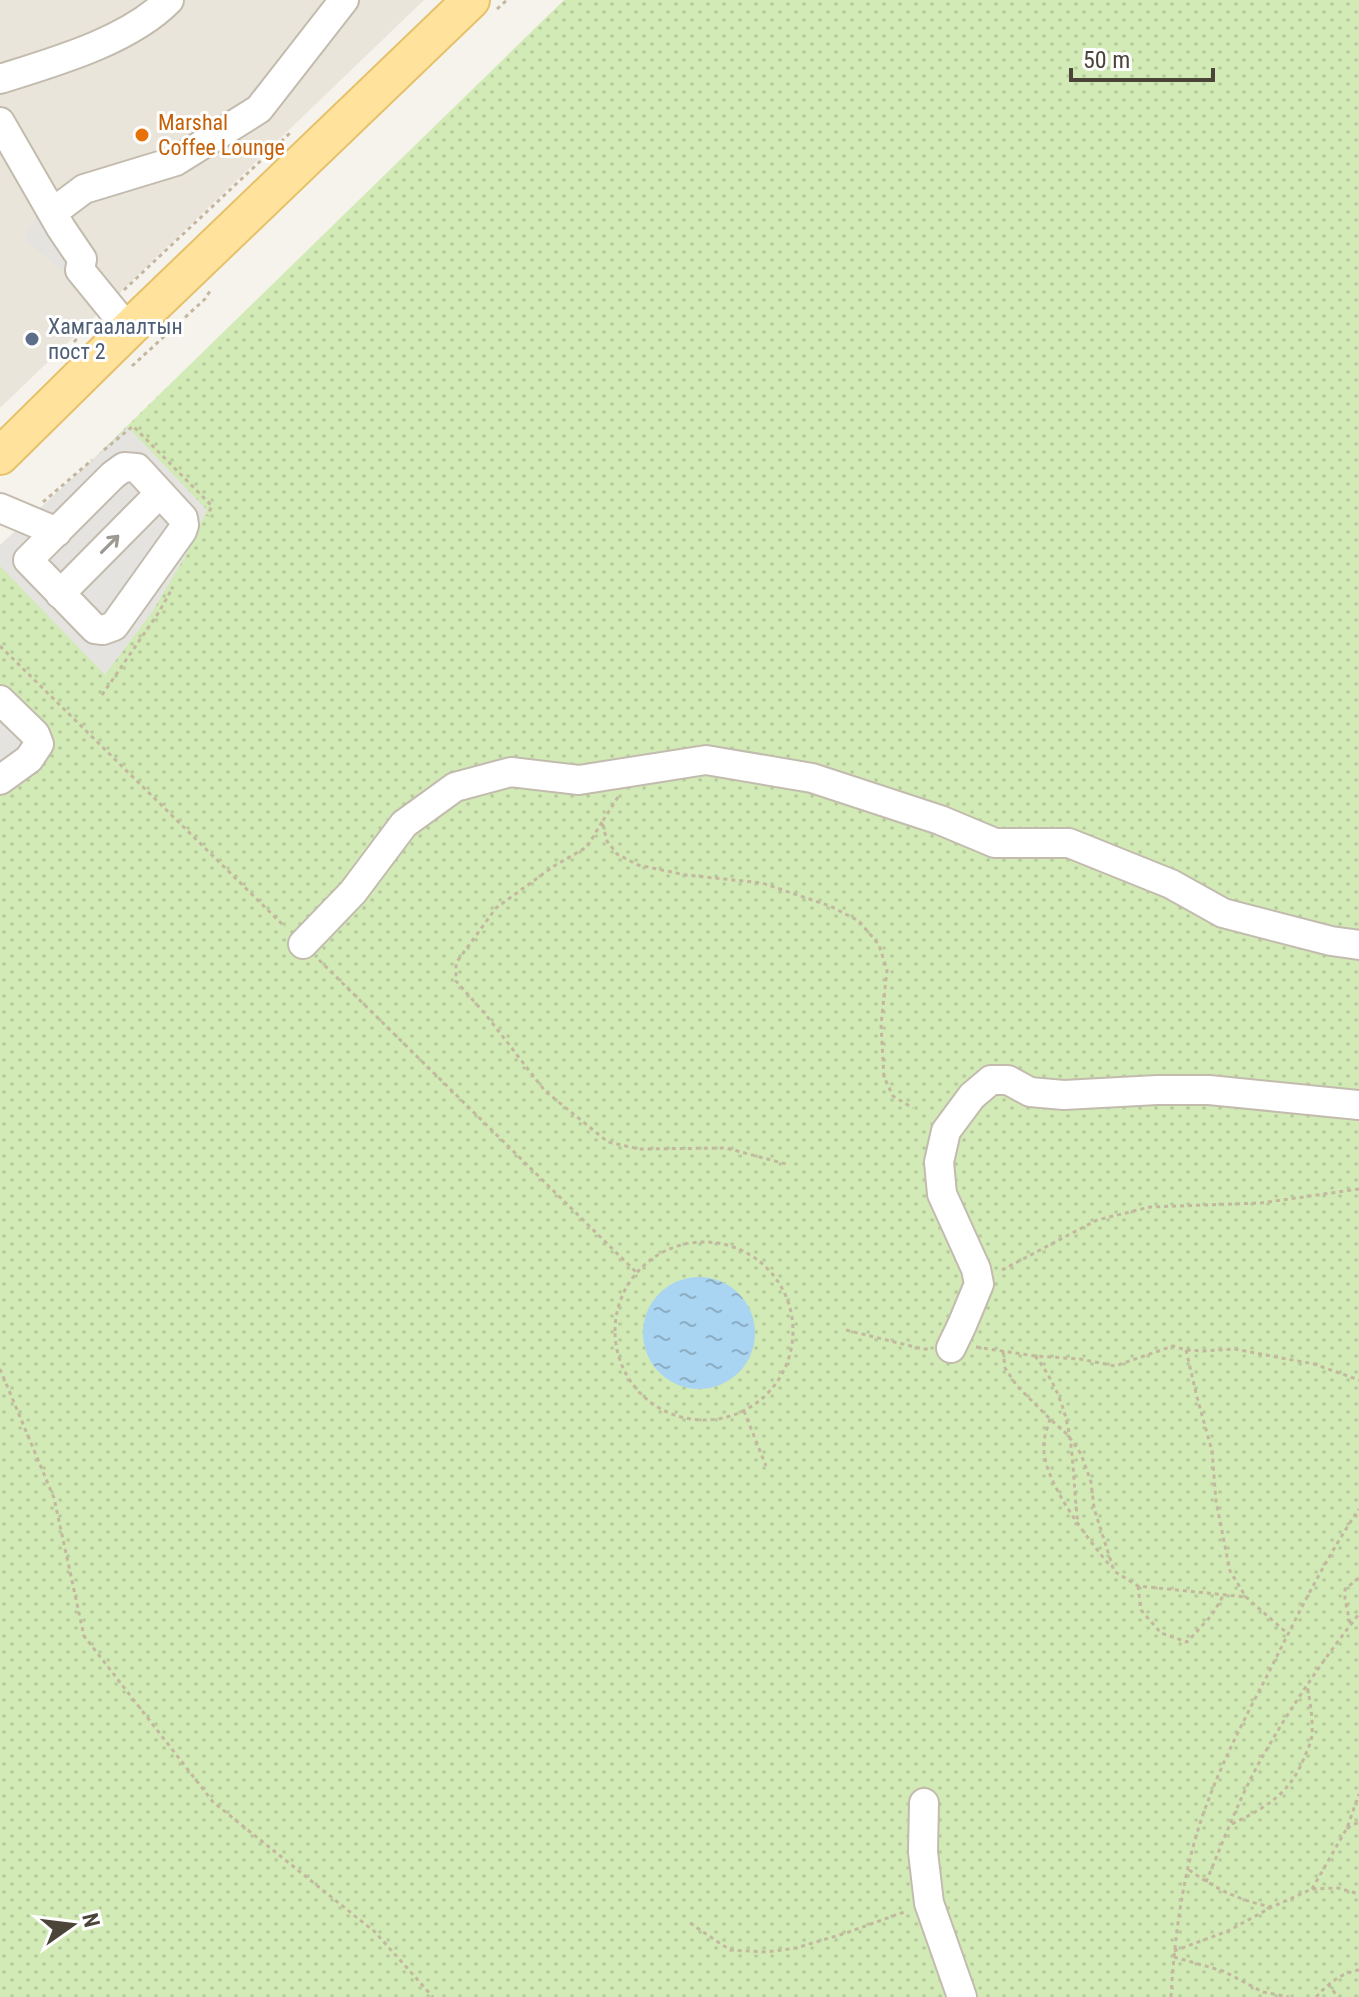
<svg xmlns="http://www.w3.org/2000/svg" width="1359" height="1997" font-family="'Roboto Condensed',sans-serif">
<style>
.residential{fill:#eae5da}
.park{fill:url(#park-dots)}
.parking{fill:#e5e3e0}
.water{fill:url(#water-ripples)}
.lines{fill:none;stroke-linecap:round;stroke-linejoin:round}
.minor-casing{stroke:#c2bbae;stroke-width:32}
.major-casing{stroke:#e6c16a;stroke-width:40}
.path{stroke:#c4b79f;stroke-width:3;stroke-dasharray:4 4;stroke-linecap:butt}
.minor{stroke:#fff;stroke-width:28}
.major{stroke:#ffe39c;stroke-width:36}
.oneway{stroke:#9c9892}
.food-dot{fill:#e8710a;stroke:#fff;stroke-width:3}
.service-dot{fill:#5c6f8a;stroke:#fff;stroke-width:3}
.labels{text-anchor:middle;stroke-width:6;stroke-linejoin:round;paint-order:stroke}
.food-label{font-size:22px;fill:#c56008;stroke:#fff;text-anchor:start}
.service-label{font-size:22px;fill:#4e5e75;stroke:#fff;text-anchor:start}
</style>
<defs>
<pattern id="park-dots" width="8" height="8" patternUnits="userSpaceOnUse" patternTransform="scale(2)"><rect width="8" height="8" fill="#d2eab5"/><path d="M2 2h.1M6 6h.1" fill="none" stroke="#b6ca9c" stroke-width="1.8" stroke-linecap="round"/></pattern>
<pattern id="water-ripples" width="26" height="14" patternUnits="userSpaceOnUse" patternTransform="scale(2)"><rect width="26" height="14" fill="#a9d4f2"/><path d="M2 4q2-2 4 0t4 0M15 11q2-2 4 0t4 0" fill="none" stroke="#8caec5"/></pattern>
</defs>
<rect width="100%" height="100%" fill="#f6f3ec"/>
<!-- residential -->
<path class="residential" d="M0,0H424L0,408Z"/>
<!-- park -->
<path class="park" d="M564,0H1359V1997H0V550Z"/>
<!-- parking -->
<path class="parking" d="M39,212L75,280L24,239Z
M128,427L207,510L185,557L152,612L105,675L0,566V545Z
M0,706L36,741L0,767Z"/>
<!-- water -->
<path class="water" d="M643 1333a56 56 0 1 1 112 0a56 56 0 1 1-112 0Z"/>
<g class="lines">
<!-- minor casing -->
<g class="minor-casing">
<path id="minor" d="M0,79C54,62 129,41 169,0
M0,122L61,228L82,259L80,270L128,329
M50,209L64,204L84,189L176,161L259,109L344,0
M124,467L137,468L183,518L184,525L182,531L114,626L103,630L95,629L28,560L113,475Z
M0,508L57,532
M60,594L160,493
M0,700L35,734L39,744L29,759L0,780
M303,944L353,892L404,824L455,787L511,772L579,780L706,760L812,778L940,820L995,843H1069L1171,884L1223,913L1331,941L1359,945
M951,1348L962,1325L979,1284L976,1269L942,1194L939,1162L946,1131L972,1096L991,1080H1008L1030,1092L1064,1095L1157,1090H1209L1359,1105
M924,1803L923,1852L929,1903L962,1997"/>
</g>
<!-- major casing -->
<g class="major-casing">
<path id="major" d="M0,456L142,316L471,0"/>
</g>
<!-- path -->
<path class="path" d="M497,9L507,0
M124,290L290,133
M74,342L93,321
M132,366L205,299L210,291
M104,450L133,426L212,506L207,516
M43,502L92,460
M0,646L285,927
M102,695L159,612L173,587
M618,797L602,822L607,841L617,854L638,865L686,875L762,883L830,906L859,921L879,945L887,970L881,1025L884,1077L893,1096L913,1108
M602,822L587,847L554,866L496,908L456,963V981L486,1015L545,1091L608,1142L639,1149L726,1148L786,1164
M319,960L636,1272
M615 1331a89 89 0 1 1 178 0a89 89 0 1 1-178 0Z
M1002,1270L1097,1220L1150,1207L1261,1203L1359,1189
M846,1330L923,1349H928
M976,1347L1035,1356L1080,1359L1115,1366L1173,1346L1186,1350L1203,1351L1234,1349L1314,1364L1359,1380
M1186,1350L1197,1397L1212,1451L1216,1501L1230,1571L1246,1597L1288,1634
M1003,1351L1005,1368L1017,1386L1050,1419L1068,1435L1081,1454L1091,1482L1094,1508L1114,1571L1138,1586L1246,1597
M1035,1356C1078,1411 1070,1460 1078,1524
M0,1369L54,1498L84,1636L213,1802L375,1932L433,1997
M744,1411L766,1466
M1050,1419C1048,1427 1044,1435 1044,1443C1040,1479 1089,1540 1111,1567
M1138,1586L1141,1610L1161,1633L1187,1642L1212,1615L1224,1594
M1350,1623L1345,1599V1589L1359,1578
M1232,1824C1265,1808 1290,1794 1304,1758C1307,1751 1311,1743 1312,1735C1313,1718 1310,1701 1307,1685
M1347,1828L1359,1822
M1189,1870C1218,1890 1238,1900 1272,1907
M1206,1882C1223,1842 1238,1801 1259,1763C1288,1711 1322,1661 1359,1614
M1312,1889L1347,1828L1359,1794
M690,1923L730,1950L766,1952L796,1948L846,1933L907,1911
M1174,1951L1228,1931L1272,1907L1312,1889L1338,1888L1359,1894
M1174,1957L1223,1971L1263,1992L1289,1997
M1328,1984L1338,1997
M1171,1997C1174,1946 1180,1896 1193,1847C1209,1787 1239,1729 1268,1674C1296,1618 1324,1561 1359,1509
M1316,1997C1328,1984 1341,1973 1359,1970"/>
<!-- minor -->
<use href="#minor" class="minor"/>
<!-- major -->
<use href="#major" class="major"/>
</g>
<!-- one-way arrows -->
<defs><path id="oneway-shaft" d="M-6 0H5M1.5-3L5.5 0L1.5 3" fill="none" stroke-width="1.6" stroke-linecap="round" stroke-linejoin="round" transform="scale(2)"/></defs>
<use class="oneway" href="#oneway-shaft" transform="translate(110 544) rotate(-45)"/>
<!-- markers -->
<circle class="food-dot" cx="142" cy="135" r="8"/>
<circle class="service-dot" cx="32" cy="339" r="8"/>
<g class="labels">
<!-- food labels -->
<g class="food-label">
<text x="158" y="130">Marshal<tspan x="158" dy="25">Coffee Lounge</tspan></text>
</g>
<!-- service labels -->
<g class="service-label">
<text x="48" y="334">Хамгаалалтын<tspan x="48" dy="25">пост 2</tspan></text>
</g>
</g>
<!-- north arrow -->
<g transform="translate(72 1925) rotate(76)" stroke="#ffffff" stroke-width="6" paint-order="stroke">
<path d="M0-6L14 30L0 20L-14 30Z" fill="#4b4439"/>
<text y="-12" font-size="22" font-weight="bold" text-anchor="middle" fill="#4b4439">N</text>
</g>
<!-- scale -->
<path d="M1071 68v12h142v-12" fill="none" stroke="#4b4439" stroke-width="4"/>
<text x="1083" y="68" font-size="24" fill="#4b4439" stroke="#ffffff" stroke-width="6" paint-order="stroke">50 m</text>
</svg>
